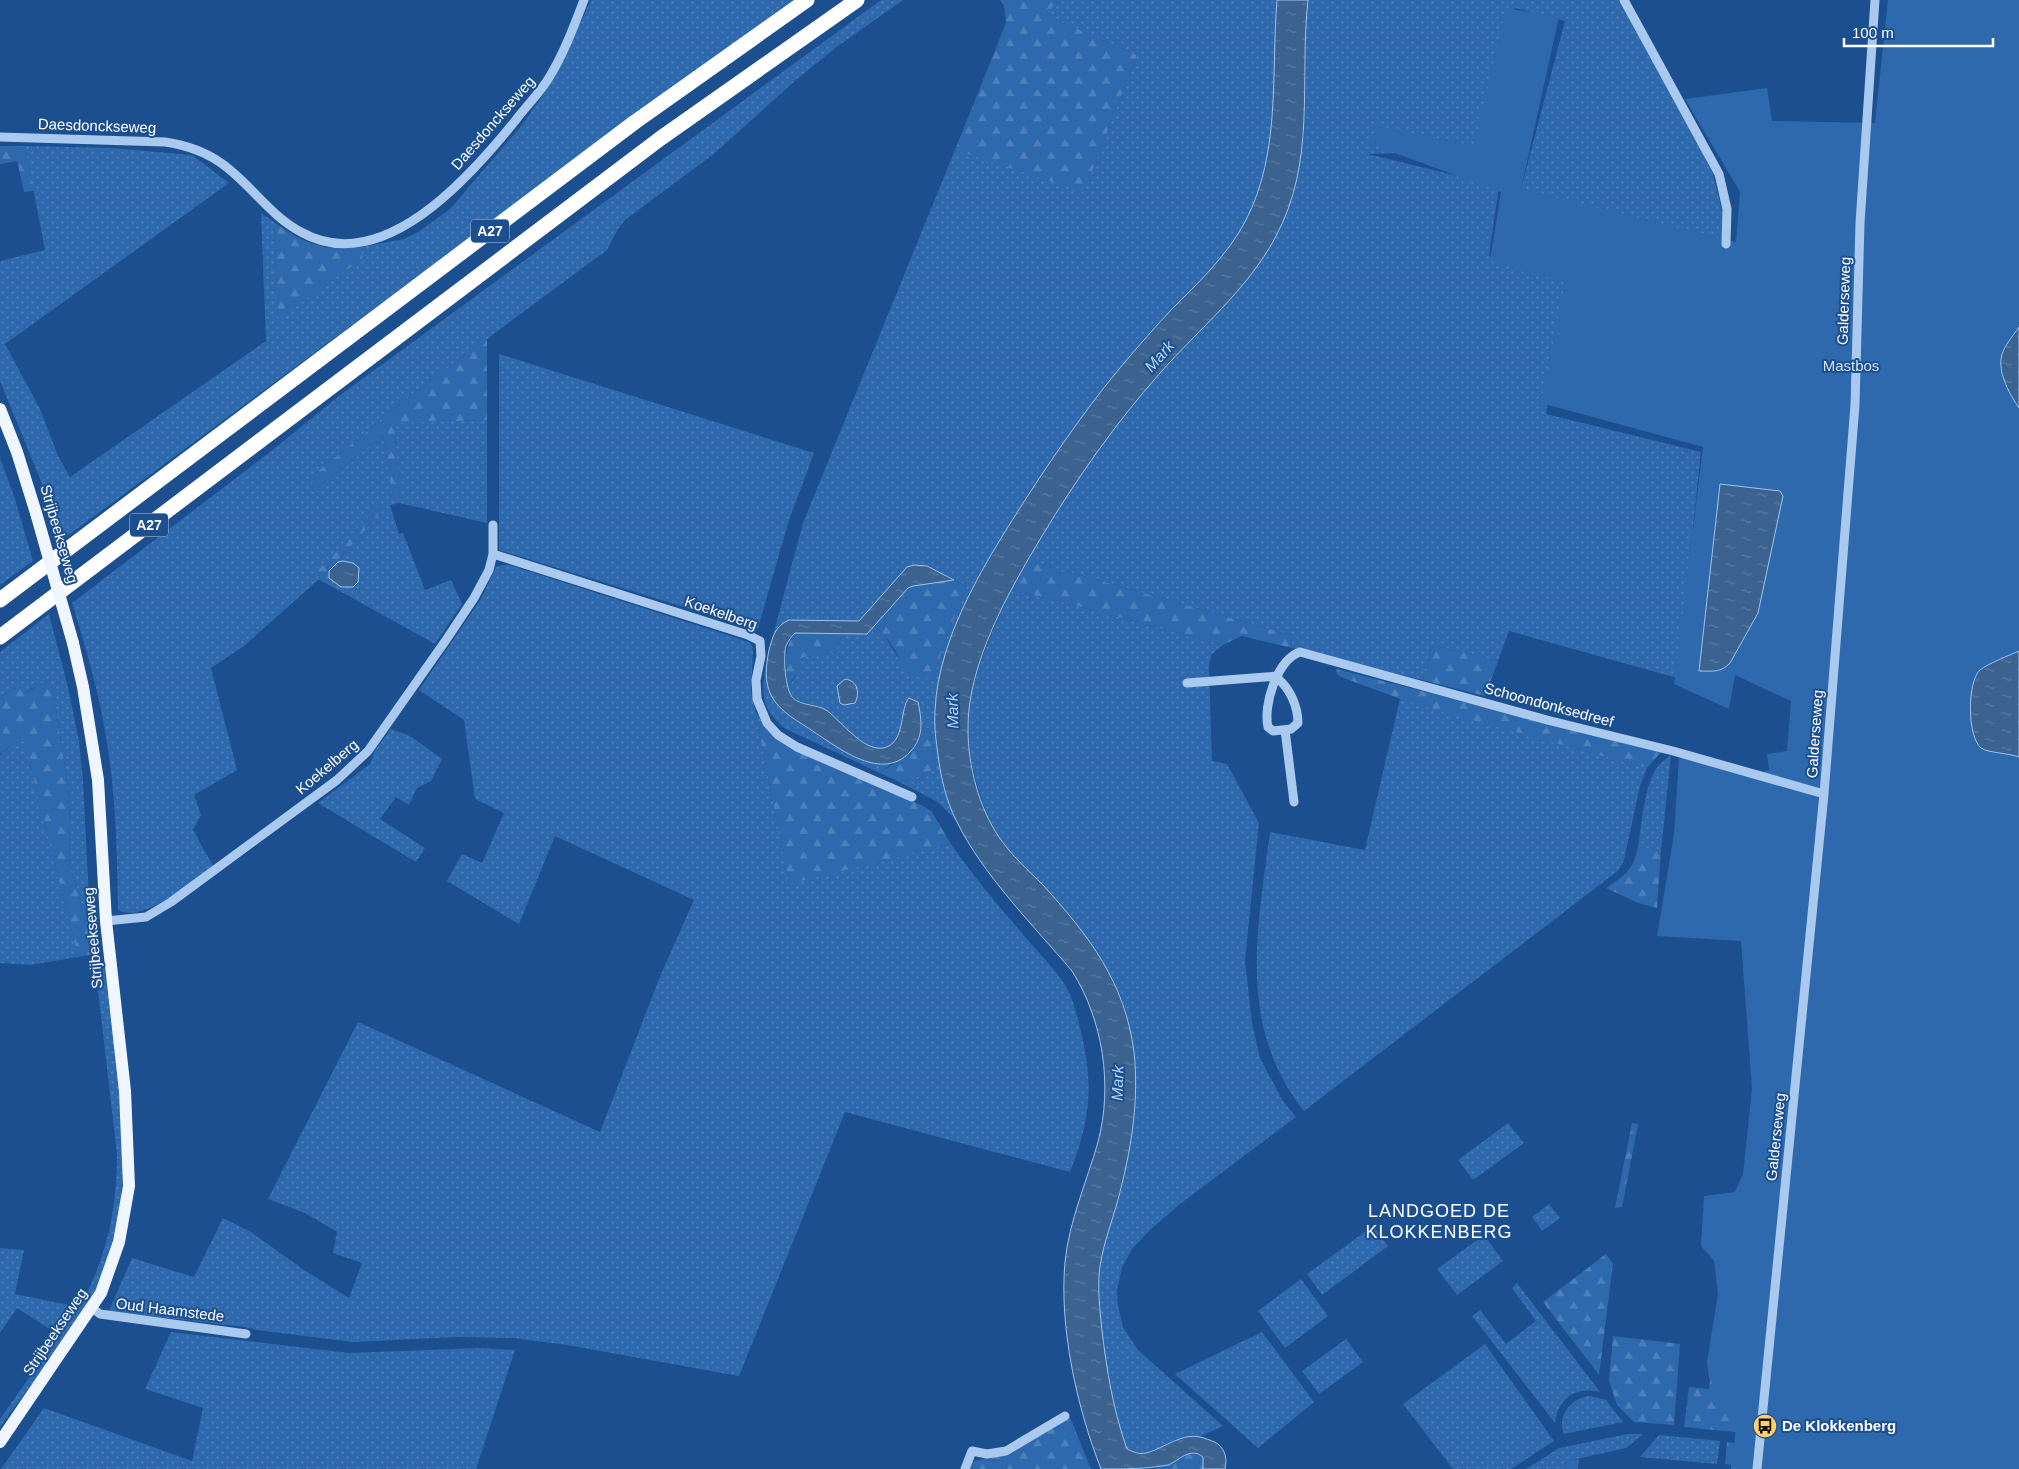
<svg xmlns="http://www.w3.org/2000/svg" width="2019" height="1469" font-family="Arial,sans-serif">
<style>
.grass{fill:url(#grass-dots)}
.forest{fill:url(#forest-firs)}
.green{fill:#2e69ad}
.water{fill:url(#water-ripples);stroke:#9cc4f0}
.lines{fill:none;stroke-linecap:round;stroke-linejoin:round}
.minor{stroke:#a9c9ee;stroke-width:9}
.major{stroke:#f0f6ff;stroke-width:12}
.highway{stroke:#fff;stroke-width:15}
.major-bridge{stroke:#f0f6ff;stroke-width:12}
.labels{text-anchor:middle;stroke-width:4;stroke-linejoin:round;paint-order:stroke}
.shield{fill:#1b4f8f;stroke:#bbcadd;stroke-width:1}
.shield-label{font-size:14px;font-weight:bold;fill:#fff}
.street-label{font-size:15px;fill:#fff;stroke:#1b4f8f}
.park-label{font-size:15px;fill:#cfe3fa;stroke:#1b4f8f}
.poi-label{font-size:15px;font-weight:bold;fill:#fff;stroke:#1b4f8f;text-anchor:start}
.water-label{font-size:16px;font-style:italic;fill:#b5d3f5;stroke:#1b4f8f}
.quarter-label{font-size:18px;letter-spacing:1px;fill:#fff;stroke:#1b4f8f}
</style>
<defs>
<pattern id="grass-dots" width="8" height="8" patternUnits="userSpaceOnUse" patternTransform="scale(1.25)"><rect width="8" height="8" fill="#2e69ad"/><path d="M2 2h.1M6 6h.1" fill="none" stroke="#4d80b9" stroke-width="1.8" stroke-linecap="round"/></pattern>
<pattern id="forest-firs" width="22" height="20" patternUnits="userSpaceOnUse" patternTransform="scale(1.25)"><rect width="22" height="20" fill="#2e69ad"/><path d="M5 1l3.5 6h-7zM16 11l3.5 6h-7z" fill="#4d80b9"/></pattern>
<pattern id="water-ripples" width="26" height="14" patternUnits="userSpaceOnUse" patternTransform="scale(1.25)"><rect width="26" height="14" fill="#3c6290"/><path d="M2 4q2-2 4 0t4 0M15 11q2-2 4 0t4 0" fill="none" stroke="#597aa1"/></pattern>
</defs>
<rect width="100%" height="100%" fill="#1b4f8f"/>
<!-- grass -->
<path class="grass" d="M591,0H796L604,138L58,543L41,481L0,381V261L45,250L25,146L112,148L192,155L229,183L5,344L40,409L58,456L70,477L266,341L261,213L274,222L278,318L361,259V247L404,239L420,231L450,209L522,125L543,95L555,77Z
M881,0H903L838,46L797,79L715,153L625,220L618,229L607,250L410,396L312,476L313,492L383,435L394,500L400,498L394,422L487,420V523L399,503L390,505L399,534L403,533L425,590L451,580L462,604L435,644L320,580L383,510L318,570V580L244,646L211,668L237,770L194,795L201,815L193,830L213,866C191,881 144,924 118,910C117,854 116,798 107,743C100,695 86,649 72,603L270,452L339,396Z
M1056,0H1277C1271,74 1281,151 1246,220C1230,253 1201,279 1176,306C1161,320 1148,335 1135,350C1095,396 1060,446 1027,497C986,561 942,630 935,708C933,738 945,794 957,822L938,802L901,783L936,769L930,728L921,729L918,702L913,699L909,698C900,708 905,738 888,747C865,758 841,718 824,709C810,701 792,706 788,686L795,678L801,658L836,652L842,634H867L874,625L884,635L899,659L933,678L949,630L967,587C948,577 929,562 907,567L859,621L807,620L780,624L773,635L803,523L955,150L1084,191L1137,55L1042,14L1052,6Z
M1308,0H1619L1699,146L1713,174L1723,214L1722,245L1521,189L1565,21L1515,8L1476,151L1368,154L1499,186L1489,256L1565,282L1546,414L1701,452L1677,678L1509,631L1498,661L1432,645L1422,680L1292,648L1291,635L1027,560C1059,509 1090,457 1129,410C1153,380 1178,353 1204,325C1239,288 1275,253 1290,203C1297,179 1302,154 1304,128C1307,86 1303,42 1308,0Z
M499,354L814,453L789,520L758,628L755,629L499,550Z
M0,458L15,499L33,561L0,585Z
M502,565H509L749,642L752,645L753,652L751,690L789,883L951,844C974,877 1000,908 1027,939C1038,952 1051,965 1061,979C1072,993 1076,1011 1080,1028C1094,1083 1091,1119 1070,1172L845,1112L739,1376L567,1345L513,1338L458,1337L353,1342L257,1330L245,1327L109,1311L132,1258L194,1277L223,1218L251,1232L304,1270L349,1298L362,1263L333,1253L337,1232L305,1213L268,1199L358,1022L600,1132L661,974L694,900L555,836L519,924L447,881L462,854L482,863L504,813L475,799L464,720L419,690L481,599L496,567Z
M1011,590L1059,601L1223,645L1211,655L1209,667L1212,761L1227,764L1259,823L1245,960L1252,1023L1260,1058L1283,1101L1296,1117L1180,1204L1150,1230L1132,1249L1122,1267L1117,1290L1118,1306L1123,1327L1138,1350L1223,1426L1199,1437H1185L1176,1439L1162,1447L1145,1453L1138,1454L1127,1449C1109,1399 1094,1320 1100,1267C1103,1239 1116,1213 1122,1186C1125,1168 1125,1149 1126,1130C1130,1094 1137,1056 1128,1020C1118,978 1091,941 1063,909C1043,885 1019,864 1001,840C991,826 985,810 980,794C953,713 978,663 1011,590Z
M49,614L68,687L79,741L83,780L89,899L94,954L69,859L70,826L68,786L52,684L32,688L25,693L23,686L10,690L0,698V652Z
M766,663C766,675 766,688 772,697C786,718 851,759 876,764C881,765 886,764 891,764L880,773L784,728C761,707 761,694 766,663Z
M1400,699L1647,768L1640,786L1624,860L1619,870L1304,1111C1237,1027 1257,930 1270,832L1365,850Z
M391,729L410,736L442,759L431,781L417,788L409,805L396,797L380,819L425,848L416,862L318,803L370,764L375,750Z
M23,735L78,957L30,965L0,963V755Z
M1671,755L1661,851L1638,847C1642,825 1644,782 1659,765C1663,761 1668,758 1671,755Z
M104,964C116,1068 142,1183 100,1283C90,1306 73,1327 59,1347C39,1374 20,1400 0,1427V1419L59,1335L17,1308L0,1333V1248L24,1250L15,1294L79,1307C107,1259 117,1209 117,1154L95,965Z
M1508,1123L1524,1143L1473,1180L1458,1160Z
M1549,1204L1560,1218L1542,1231L1532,1217Z
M1373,1226L1388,1246L1322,1295L1307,1274Z
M1484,1235L1503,1261L1457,1295L1437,1269Z
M1301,1279L1328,1316L1285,1348L1258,1311Z
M1517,1283L1600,1392C1576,1386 1558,1398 1555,1423L1472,1316L1480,1310L1506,1344L1536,1321L1512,1288Z
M171,1332L349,1353L482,1348L515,1350L476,1469H1L44,1408L192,1461L203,1408L145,1389Z
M1262,1332L1314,1402L1258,1448L1175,1374Z
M1346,1339L1363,1362L1319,1394L1302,1371Z
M1485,1344L1554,1441L1511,1469H1453L1403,1404Z
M1589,1396L1606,1400L1623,1422L1564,1434C1557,1416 1570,1399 1589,1396Z
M1628,1434H1643L1626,1448L1568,1461L1561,1469H1526L1559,1448Z
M1659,1435L1720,1441L1717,1464L1640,1457Z"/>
<!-- forest -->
<path class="forest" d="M1000,0H1056L1051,9L1043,14L1137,55L1084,192L955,150L1006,23L1004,6Z
M0,146H25L34,191L24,192L17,161L0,164Z
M274,222C303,243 324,252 361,247L362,259L278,319Z
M487,339V420L394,423L400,498L393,500L383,435L313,492L312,476L410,396Z
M380,504L383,510L320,580H318V570Z
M1027,560L1291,635L1292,648L1242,636L1223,645L1059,601L1011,590Z
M954,580L967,587L949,630L933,678C904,679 906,668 893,647C888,639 882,632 874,625L908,588L913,586Z
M795,633L842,634L836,652L801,658V668L788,686C785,666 783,649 795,633Z
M1432,645L1498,661L1485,696L1422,680Z
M1336,669L1661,752L1647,768L1439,711L1403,700L1341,677L1337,674Z
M47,680L52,684L68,786L70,826L69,859L94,954L78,957L23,736L0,754V698L10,690L23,686L25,693Z
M755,711L767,730L777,738L923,806L932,812L951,844L789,884Z
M930,728L936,769L901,783L880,773C894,761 922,753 921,729Z
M1638,847L1661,851L1657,908L1638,903L1606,888C1625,875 1633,871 1638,847Z
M1632,1123L1638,1124L1622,1207L1615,1208Z
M1606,1254L1613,1264L1599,1375L1543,1302Z
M1721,1279L1754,1434L1684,1427L1689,1387L1709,1389Z
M1613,1336L1680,1344L1674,1425L1634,1422L1617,1405L1609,1381Z
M1070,1417L1091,1469H969L971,1462C1013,1452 1035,1439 1070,1417Z
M1727,1442L1753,1445L1750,1469H1731V1465L1725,1464Z
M1194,1452L1203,1457V1469H1154L1170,1464L1186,1454Z
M1579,1459L1578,1469H1561L1568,1461Z"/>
<!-- green -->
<path class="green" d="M1888,0H2019V1469H1732L1736,1424L1709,1378L1707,1362L1718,1294L1714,1261L1701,1246L1704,1196L1735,1192L1743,1174L1752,1089L1741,941L1657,936L1674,834L1679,758L1759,772L1769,770L1767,754L1787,751L1791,701L1735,675L1729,709L1674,684L1703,447L1541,403L1565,283L1490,260L1501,192L1370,144L1377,126L1474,146L1506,8L1559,17L1521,189L1736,242L1740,192L1685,99L1767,88L1772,121L1875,123Z"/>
<!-- water -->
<path class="water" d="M1277,0H1308C1299,81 1317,161 1275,238C1247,290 1199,329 1160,373C1115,424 1077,478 1042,536C1009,591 967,664 968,730C968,765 979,808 999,837C1011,855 1028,870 1043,885C1089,936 1125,982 1134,1052C1139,1098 1132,1144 1121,1188C1115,1214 1104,1240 1100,1266C1097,1287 1100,1310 1102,1331C1107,1371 1113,1410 1127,1449C1134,1452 1139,1455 1146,1453C1166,1448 1182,1431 1204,1438C1209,1440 1214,1441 1218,1444C1226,1451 1227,1459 1225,1469H1203V1457C1190,1446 1179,1461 1168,1465C1147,1469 1123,1469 1101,1469C1077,1408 1059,1327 1065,1262C1069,1221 1087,1181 1098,1142C1113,1085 1103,1020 1072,971C1033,925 982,874 956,820C946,800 941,778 938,755C936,741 934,726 935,711C938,635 988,558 1027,497C1059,448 1092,400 1130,356C1143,341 1157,325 1171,310C1198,283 1228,255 1246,220C1281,152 1271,74 1277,0Z
M2019,327V408C2010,395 1999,375 2001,359C2002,348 2013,336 2019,327Z
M1720,484L1780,491L1783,496L1758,613L1730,663C1721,673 1712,671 1699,671Z
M343,561L353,563L359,568L358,582L353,587H341L329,578V571L338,562Z
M914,565L927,566L954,580L913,586L908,588L867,634L795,633C792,636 788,641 786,646C783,656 785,690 793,698C802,706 816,704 826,710C841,720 867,758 889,746C905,737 900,708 909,698L918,702C922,721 924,738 910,752C882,782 840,749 814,732C800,722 779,712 771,695C764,681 766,665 769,650C773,636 775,626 789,620L859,621L907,567Z
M2019,651V757C2009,753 1988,753 1981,748C1967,736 1967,682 1980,670C1989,663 2008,656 2019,651Z
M845,679C858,681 860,693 855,703L844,705L840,703L837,686Z"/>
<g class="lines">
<!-- minor -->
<path class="minor" d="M1624,0L1719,174L1727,209L1726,244
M0,137L165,142C185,145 204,151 221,163C250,183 269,215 301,232C382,278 470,177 515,121C526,106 541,92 550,76C564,53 574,26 584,0
M493,554L748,635L760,641L761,656L756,680L757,699L767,723L778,735L797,747L912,797
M1277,678C1290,688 1298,707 1298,723L1291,729L1273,731L1268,727C1263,705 1277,660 1300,652L1547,720L1673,751L1824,794
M1187,683L1278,676
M1285,730L1294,802
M106,921L146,917L171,902L337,780L368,751L446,640L474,598L489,570L493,554V525
M92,1308L100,1314L246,1334
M965,1469L972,1451L987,1454L1006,1451L1065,1416
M1757,1469L1824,794L1855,405L1860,223L1875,0"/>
<!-- major -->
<path class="major" d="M0,409L17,452L36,513
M0,1442L101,1293L119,1242L129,1186L125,1091L106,921L98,780L83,687L73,643"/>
<!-- highway -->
<path class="highway" d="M0,600L635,122L807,0
M0,637L661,138L857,0"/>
<!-- major-bridge -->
<path class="major-bridge" d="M36,513L73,643"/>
</g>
<!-- icons -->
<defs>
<g id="bus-disc" transform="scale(1.25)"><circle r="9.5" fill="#ffd166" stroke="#1b4f8f"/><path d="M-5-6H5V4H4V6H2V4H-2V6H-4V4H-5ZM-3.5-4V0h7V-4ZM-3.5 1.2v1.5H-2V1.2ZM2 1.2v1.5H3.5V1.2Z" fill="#111"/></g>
</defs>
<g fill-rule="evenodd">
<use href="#bus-disc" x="1765" y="1426"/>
</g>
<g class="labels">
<!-- shield labels -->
<g class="shield">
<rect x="471" y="219.5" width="38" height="23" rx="4"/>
<rect x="130" y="513.5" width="38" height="23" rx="4"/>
</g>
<g class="shield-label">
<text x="490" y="236">A27</text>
<text x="149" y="530">A27</text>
</g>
<!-- street labels -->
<g class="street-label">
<text transform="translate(493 123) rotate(-49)" y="5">Daesdonckseweg</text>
<text transform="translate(97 126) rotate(2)" y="5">Daesdonckseweg</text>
<text transform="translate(1844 301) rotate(-88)" y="5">Galderseweg</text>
<text transform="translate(59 534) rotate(74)" y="5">Strijbeekseweg</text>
<text transform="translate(721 613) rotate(19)" y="5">Koekelberg</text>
<text transform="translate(1549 705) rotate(15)" y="5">Schoondonksedreef</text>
<text transform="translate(1815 734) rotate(-86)" y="5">Galderseweg</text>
<text transform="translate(327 767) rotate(-40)" y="5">Koekelberg</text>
<text transform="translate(93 938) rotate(-95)" y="5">Strijbeekseweg</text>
<text transform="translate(1776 1137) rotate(-84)" y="5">Galderseweg</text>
<text transform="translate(170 1310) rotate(7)" y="5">Oud Haamstede</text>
<text transform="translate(55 1332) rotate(-56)" y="5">Strijbeekseweg</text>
</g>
<!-- park labels -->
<g class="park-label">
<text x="1851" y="371">Mastbos</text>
</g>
<!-- poi labels -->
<g class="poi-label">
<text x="1782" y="1431">De Klokkenberg</text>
</g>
<!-- water labels -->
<g class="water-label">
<text transform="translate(1159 356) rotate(-49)" y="6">Mark</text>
<text transform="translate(952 711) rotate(-92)" y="6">Mark</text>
<text transform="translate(1117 1083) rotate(-88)" y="6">Mark</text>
</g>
<!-- quarter labels -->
<g class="quarter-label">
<text x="1439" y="1217">LANDGOED DE<tspan x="1439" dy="21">KLOKKENBERG</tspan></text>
</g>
</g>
<!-- scale -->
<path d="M1844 38v8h149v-8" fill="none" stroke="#ffffff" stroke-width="2.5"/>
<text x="1852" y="38" font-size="15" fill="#ffffff" stroke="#1b4f8f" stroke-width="4" paint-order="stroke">100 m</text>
</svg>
